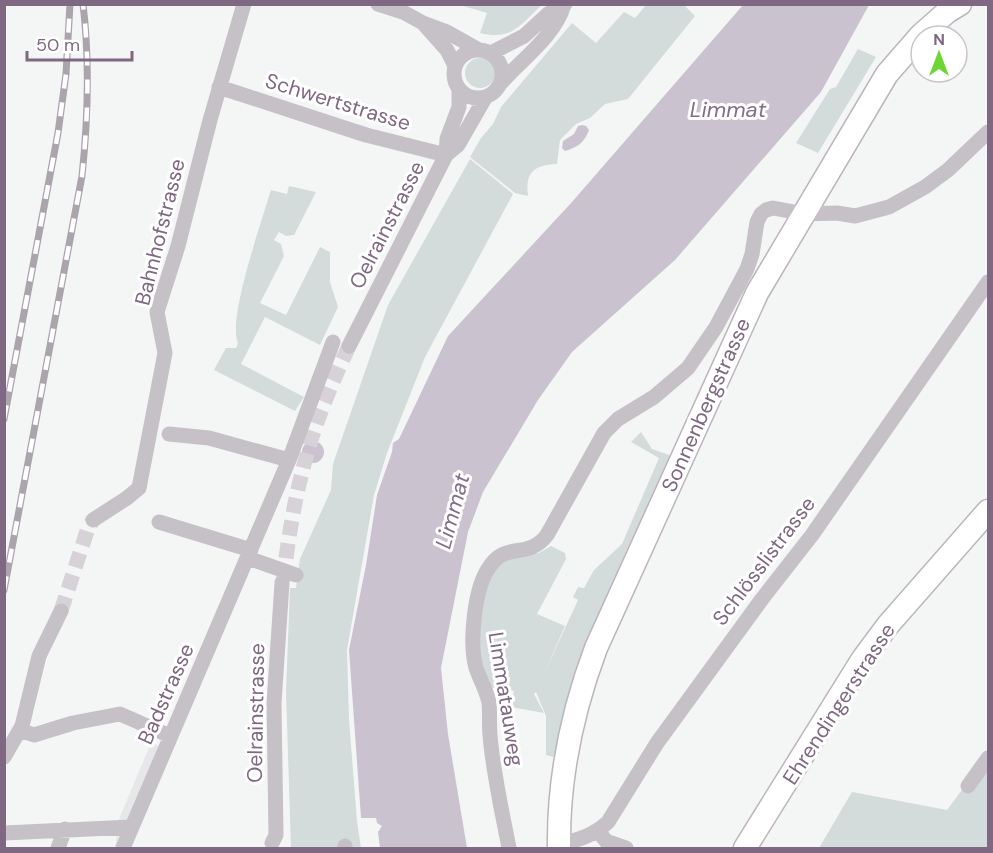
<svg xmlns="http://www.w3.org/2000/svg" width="993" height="853" font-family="'DM Sans',sans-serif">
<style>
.built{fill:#e6e7e8}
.green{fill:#d3dbdb}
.water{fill:#cac2ce}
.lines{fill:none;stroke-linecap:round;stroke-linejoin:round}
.street-tunnel{stroke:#d7d2d8;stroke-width:15;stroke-dasharray:15 8;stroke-linecap:butt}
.secondary-casing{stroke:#bcb5bd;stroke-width:25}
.street{stroke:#c6c0c7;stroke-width:15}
.secondary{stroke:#fff;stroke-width:22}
.rail-casing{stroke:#aca4ad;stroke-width:7}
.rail{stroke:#fff;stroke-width:4.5;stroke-dasharray:14;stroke-linecap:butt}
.labels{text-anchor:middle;stroke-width:6;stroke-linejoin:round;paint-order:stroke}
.street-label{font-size:21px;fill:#7f6882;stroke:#fff}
.water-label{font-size:22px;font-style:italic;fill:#826e8c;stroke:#fff}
</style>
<rect width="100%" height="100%" fill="#f4f6f5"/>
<!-- built -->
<path class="built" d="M151,743L159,746L131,848H115L119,819Z"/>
<!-- green -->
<path class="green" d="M460,5H542C520,25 512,41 480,33L487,13Z
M646,5H684L695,16L628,99L605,104L590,118L576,124L560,140L557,164C534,165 525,172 528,196L515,193L470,157L481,138L493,124L501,107L572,23L596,43L624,12L635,18Z
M858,49L876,57L818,153L796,143L830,89L836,87Z
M465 73a15 15 0 1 1 30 0a15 15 0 1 1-30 0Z
M470,159L513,194L425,357L387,453L374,495L347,650L349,720L357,821L361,848H291L286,692L290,588H296L300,559L331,490L333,464L388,305Z
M289,186L316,192L294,235L286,236L279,232L274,240L281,244L284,256L260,303L286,315L320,247L330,252V282L338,307L320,345L265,317L241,364L304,397L295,411L214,370L226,348H236L238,343C227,320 262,220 271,190L287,194Z
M641,432L652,449L672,456L588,646L566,702L554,757L546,755V716L536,692L534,694L544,713L511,707L514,691L489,687L477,652L476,630L488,577L496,565L510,557L539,553L551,546L565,553L566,559L537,614L565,626L542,678L578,600L573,597L578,587L584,588L594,570L622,544L659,458L631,442Z
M988,755V848H819L852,792L947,810Z"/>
<!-- water -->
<path class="water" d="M743,5H869L821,92L675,260L572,352L538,400L483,492L468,532L441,668L448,734L467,848H380L378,832L382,826L377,823L376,818H361L349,650L366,565L377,495L392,452L393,443L399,439L448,336L572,202Z
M582,125L586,126L589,130C584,143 578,147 565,151L562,148L563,141L574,134L578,126Z
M302 452a11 11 0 1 1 22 0a11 11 0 1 1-22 0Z"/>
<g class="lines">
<!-- street-tunnel -->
<path class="street-tunnel" d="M283,581C288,539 295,495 307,454C317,417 333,381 349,346
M61,611L88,528L93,520"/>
<!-- secondary casing -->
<g class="secondary-casing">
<path id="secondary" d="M559,848C558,780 572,712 596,648L757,293L887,74L921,35L947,12L960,4
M745,848L862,660L888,625L988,511"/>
</g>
<!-- street -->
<path class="street" d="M378,4L403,12L423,23L447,32L479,50
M423,23L447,50L455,66
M454 74a24 24 0 1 1 48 0a24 24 0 1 1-48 0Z
M491,53L524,36L548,14L565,4
M502,82C523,58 554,37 564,5
M219,87L366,135L446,155
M446,155L458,145L485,98
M349,346L446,155L447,139L459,107V90
M169,434L209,438L289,460
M93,520L127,498L139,488L165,353L157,312L178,246L210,120L244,4
M159,522L251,550
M248,558L296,575
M20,730L34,735L73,723L120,714L170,736
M4,757L22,726L39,656L61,611
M968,786L988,758
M598,831L606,841L626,848
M4,833L132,827
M272,843L276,835L274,703L282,583
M559,844C578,840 593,836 608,822L657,743L762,599L812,535L988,282
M345,846V848
M58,848L65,829
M123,848L289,460L333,342
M509,848C502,811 493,773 490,735C489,724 490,713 489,703C487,691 480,680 476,668C469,643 474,587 490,566C507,541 528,560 547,535L604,433L618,419L654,397L688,368L716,327L747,269L752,254L757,222L761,214L766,210L773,208L805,214L837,213L855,216L889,207L925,187L948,170L988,132"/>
<!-- secondary -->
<use href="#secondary" class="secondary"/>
<!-- rail casing -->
<g class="rail-casing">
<path id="rail" d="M4,419L58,133L66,74L70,4
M4,590L82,176C88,119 90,62 83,4"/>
</g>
<!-- rail -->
<use href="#rail" class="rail"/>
</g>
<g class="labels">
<!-- street labels -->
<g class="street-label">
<text transform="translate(338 102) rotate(17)" y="7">Schwertstrasse</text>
<text transform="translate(387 225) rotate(-63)" y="7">Oelrainstrasse</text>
<text transform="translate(160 232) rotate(-76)" y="7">Bahnhofstrasse</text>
<text transform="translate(706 405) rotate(-66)" y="7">Sonnenbergstrasse</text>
<text transform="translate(764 561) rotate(-53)" y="7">Schlösslistrasse</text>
<text transform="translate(166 694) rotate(-66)" y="7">Badstrasse</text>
<text transform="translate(506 699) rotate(81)" y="7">Limmatauweg</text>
<text transform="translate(839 704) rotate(-57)" y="7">Ehrendingerstrasse</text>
<text transform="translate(256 713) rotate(-89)" y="7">Oelrainstrasse</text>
</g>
<!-- water labels -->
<g class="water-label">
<text x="728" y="117">Limmat</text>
<text transform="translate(452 511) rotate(-75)" y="8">Limmat</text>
</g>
</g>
<!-- border -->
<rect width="993" height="853" fill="none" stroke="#7f6882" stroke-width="12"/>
<!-- north arrow -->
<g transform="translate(939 54)"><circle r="28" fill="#ffffff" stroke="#ccc3cd" stroke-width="1.5"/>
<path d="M0-4.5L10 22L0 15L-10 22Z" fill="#6dd634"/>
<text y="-9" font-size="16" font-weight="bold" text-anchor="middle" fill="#7f6882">N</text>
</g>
<!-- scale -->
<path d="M27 51v9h105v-9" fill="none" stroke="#7f6882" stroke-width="3"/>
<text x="36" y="51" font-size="18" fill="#7f6882" stroke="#ffffff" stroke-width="4.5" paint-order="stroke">50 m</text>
</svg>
